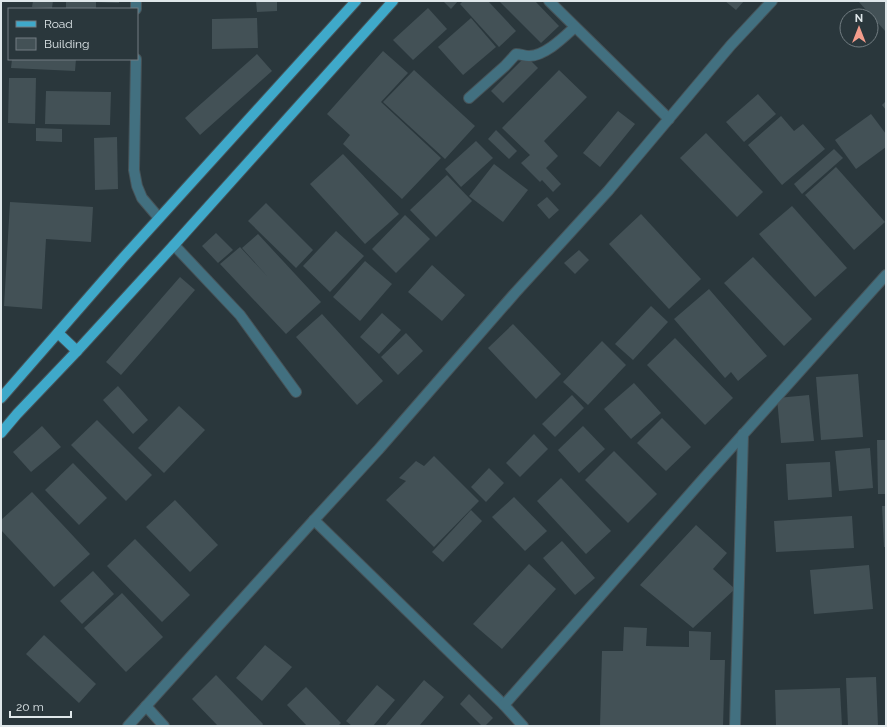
<svg xmlns="http://www.w3.org/2000/svg" width="887" height="727" font-family="Raleway,sans-serif">
<style>
.building{fill:#435156}
.lines{fill:none;stroke-linecap:round;stroke-linejoin:round}
.minor-casing{stroke:#475358;stroke-width:12}
.major-casing{stroke:#475358;stroke-width:12}
.minor{stroke:#427080;stroke-width:10}
.major{stroke:#3fa9ca;stroke-width:10}
</style>
<rect width="100%" height="100%" fill="#2a373c"/>
<g class="building">
<polygon points="33,1 53,1 52,8 32,7"/>
<polygon points="66,1 119,1 119,3 96,2 96,9 66,8"/>
<polygon points="256,1 277,1 277,11 257,12"/>
<polygon points="443,1 458,1 451,9"/>
<polygon points="463,1 488,1 516,31 499,47 460,4"/>
<polygon points="499,1 535,1 559,26 541,43"/>
<polygon points="725,1 744,1 736,10"/>
<polygon points="858,1 886,1 886,32"/>
<polygon points="428,8 447,29 413,60 393,40"/>
<polygon points="257,18 258,48 212,49 212,19"/>
<polygon points="471,18 496,47 463,75 438,47"/>
<polygon points="383,51 408,73 381,102 441,158 402,199 343,144 350,135 327,114"/>
<polygon points="257,54 272,71 200,135 185,118"/>
<polygon points="526,56 538,68 503,103 491,91"/>
<polygon points="12,59 76,59 75,71 11,68"/>
<polygon points="414,70 475,126 445,159 383,102"/>
<polygon points="559,70 587,97 544,141 558,156 546,168 561,184 553,192 542,180 540,182 521,163 530,155 502,128"/>
<polygon points="9,78 36,78 35,124 8,123"/>
<polygon points="46,91 111,92 110,125 45,124"/>
<polygon points="758,94 776,114 744,142 726,122"/>
<polygon points="886,101 886,110 882,105"/>
<polygon points="618,111 635,124 600,167 583,153"/>
<polygon points="871,114 886,134 886,147 856,169 835,140"/>
<polygon points="781,116 794,131 803,124 825,149 782,185 748,145"/>
<polygon points="36,128 62,129 62,142 36,141"/>
<polygon points="496,130 517,151 509,159 488,139"/>
<polygon points="706,133 763,192 737,217 680,158"/>
<polygon points="117,137 118,189 95,190 94,138"/>
<polygon points="476,141 493,158 461,187 445,169"/>
<polygon points="834,149 843,158 802,194 794,184"/>
<polygon points="343,154 399,214 365,244 310,184"/>
<polygon points="494,164 528,190 503,222 469,196"/>
<polygon points="836,167 885,222 854,250 805,195"/>
<polygon points="447,175 472,201 436,237 410,210"/>
<polygon points="547,197 559,210 549,219 537,205"/>
<polygon points="10,202 93,207 91,242 46,239 42,309 4,306"/>
<polygon points="266,203 313,250 296,268 248,221"/>
<polygon points="792,206 847,268 815,297 759,234"/>
<polygon points="641,214 701,279 669,309 609,244"/>
<polygon points="405,215 430,239 396,273 372,249"/>
<polygon points="336,231 364,256 330,292 303,266"/>
<polygon points="216,233 233,250 218,263 202,246"/>
<polygon points="258,234 321,302 286,334 220,264 240,247 268,277 242,248"/>
<polygon points="579,250 589,260 575,274 564,263"/>
<polygon points="753,257 812,319 784,346 724,283"/>
<polygon points="365,261 392,284 360,321 333,297"/>
<polygon points="432,265 465,295 442,321 408,292"/>
<polygon points="180,277 195,290 121,375 106,362"/>
<polygon points="709,289 767,356 738,381 731,372 725,378 674,319"/>
<polygon points="651,306 668,322 633,360 615,344"/>
<polygon points="382,313 401,330 379,354 360,337"/>
<polygon points="322,314 383,381 357,405 296,337"/>
<polygon points="513,324 561,374 536,399 488,348"/>
<polygon points="406,333 423,351 398,375 381,357"/>
<polygon points="675,338 733,398 705,425 647,365"/>
<polygon points="602,341 626,365 588,405 563,382"/>
<polygon points="858,374 863,437 821,440 816,377"/>
<polygon points="634,383 661,413 631,439 604,409"/>
<polygon points="118,386 148,420 133,434 103,400"/>
<polygon points="572,395 584,408 555,437 542,424"/>
<polygon points="809,395 814,441 781,443 777,398"/>
<polygon points="179,406 205,430 164,473 138,448"/>
<polygon points="662,418 691,447 666,471 637,443"/>
<polygon points="97,420 152,475 126,501 71,445"/>
<polygon points="42,426 61,447 31,472 13,452"/>
<polygon points="583,426 605,449 579,473 558,450"/>
<polygon points="534,434 548,449 520,477 506,463"/>
<polygon points="877,440 886,440 886,494 878,494"/>
<polygon points="870,448 873,488 839,491 835,451"/>
<polygon points="614,451 657,494 628,523 585,480"/>
<polygon points="434,456 479,501 434,547 386,500 406,481 399,478 416,461 424,466"/>
<polygon points="830,462 832,497 788,500 786,464"/>
<polygon points="73,463 107,498 79,525 45,490"/>
<polygon points="489,468 504,483 486,502 471,487"/>
<polygon points="561,478 611,531 586,554 537,501"/>
<polygon points="32,492 90,554 54,587 1,530 1,520"/>
<polygon points="514,497 547,531 525,551 492,517"/>
<polygon points="175,500 218,545 190,572 146,527"/>
<polygon points="882,506 886,506 886,547 884,547"/>
<polygon points="471,510 482,521 443,562 432,552"/>
<polygon points="852,516 854,548 776,552 774,521"/>
<polygon points="696,525 727,553 713,569 735,589 693,628 640,585"/>
<polygon points="135,539 190,595 162,622 107,566"/>
<polygon points="562,541 595,578 575,595 543,558"/>
<polygon points="529,564 556,589 502,649 473,624"/>
<polygon points="869,565 873,609 814,614 810,570"/>
<polygon points="93,571 114,594 82,624 60,601"/>
<polygon points="122,593 163,637 126,672 84,628"/>
<polygon points="624,627 647,628 646,646 689,647 689,631 711,632 710,660 725,660 723,726 600,726 602,651 623,651"/>
<polygon points="44,635 96,684 79,703 26,654"/>
<polygon points="265,645 292,667 262,701 236,678"/>
<polygon points="216,675 263,724 262,726 218,726 192,699"/>
<polygon points="876,677 878,726 848,726 846,678"/>
<polygon points="424,680 444,697 419,726 385,726"/>
<polygon points="377,685 395,700 373,726 352,726 346,721"/>
<polygon points="306,687 341,723 338,726 307,726 287,705"/>
<polygon points="840,688 842,726 776,726 775,690"/>
<polygon points="469,694 493,718 485,726 482,726 460,704"/>
</g>
<g class="lines">
<g class="minor-casing">
<g id="minor">
<polyline points="549,1 669,119"/>
<polyline points="136,9 136,1"/>
<polyline points="136,59 134,170 137,186 142,198 159,218"/>
<path d="M469,98L505,66L516,54C520,54 525,56 529,56C545,56 564,37 575,27"/>
<polyline points="174,245 240,315 296,392"/>
<polyline points="314,520 504,705 523,726"/>
<polyline points="504,705 704,478 886,275"/>
<polyline points="146,706 164,726"/>
<polyline points="128,726 314,520 379,449 515,293 608,191 731,45 772,1"/>
<polyline points="735,726 743,434"/>
</g>
</g>
<g class="major-casing">
<g id="major">
<polyline points="58,333 77,351"/>
<polyline points="1,398 123,258 356,1"/>
<polyline points="1,433 17,414 77,351 174,245 393,1"/>
</g>
</g>
<use href="#minor" class="minor"/>
<use href="#major" class="major"/>
</g>
<rect width="887" height="727" fill="none" stroke="#dfe7ea" stroke-width="4"/>
<rect x="8" y="8" width="130" height="52" fill="#2a373c" stroke="#727d82"/>
<rect x="16" y="21" width="20" height="6" fill="#3fa9ca" stroke="#727d82"/>
<text x="44" y="28" font-size="12" fill="#dfe7ea">Road</text>
<rect x="16" y="38" width="20" height="12" fill="#435156" stroke="#727d82"/>
<text x="44" y="48" font-size="12" fill="#dfe7ea">Building</text>
<g transform="translate(859 28)"><circle r="19" fill="#2a373c" stroke="#727d82"/>
<path d="M0-3L7 15L0 10L-7 15Z" fill="#f49d8c"/>
<text y="-6" font-size="11" font-weight="bold" text-anchor="middle" fill="#dfe7ea">N</text>
</g>
<path d="M10 711v6h61v-6" fill="none" stroke="#dfe7ea" stroke-width="2"/>
<text x="16" y="711" font-size="12" fill="#dfe7ea" stroke="#2a373c" stroke-width="3" paint-order="stroke">20 m</text>
</svg>
